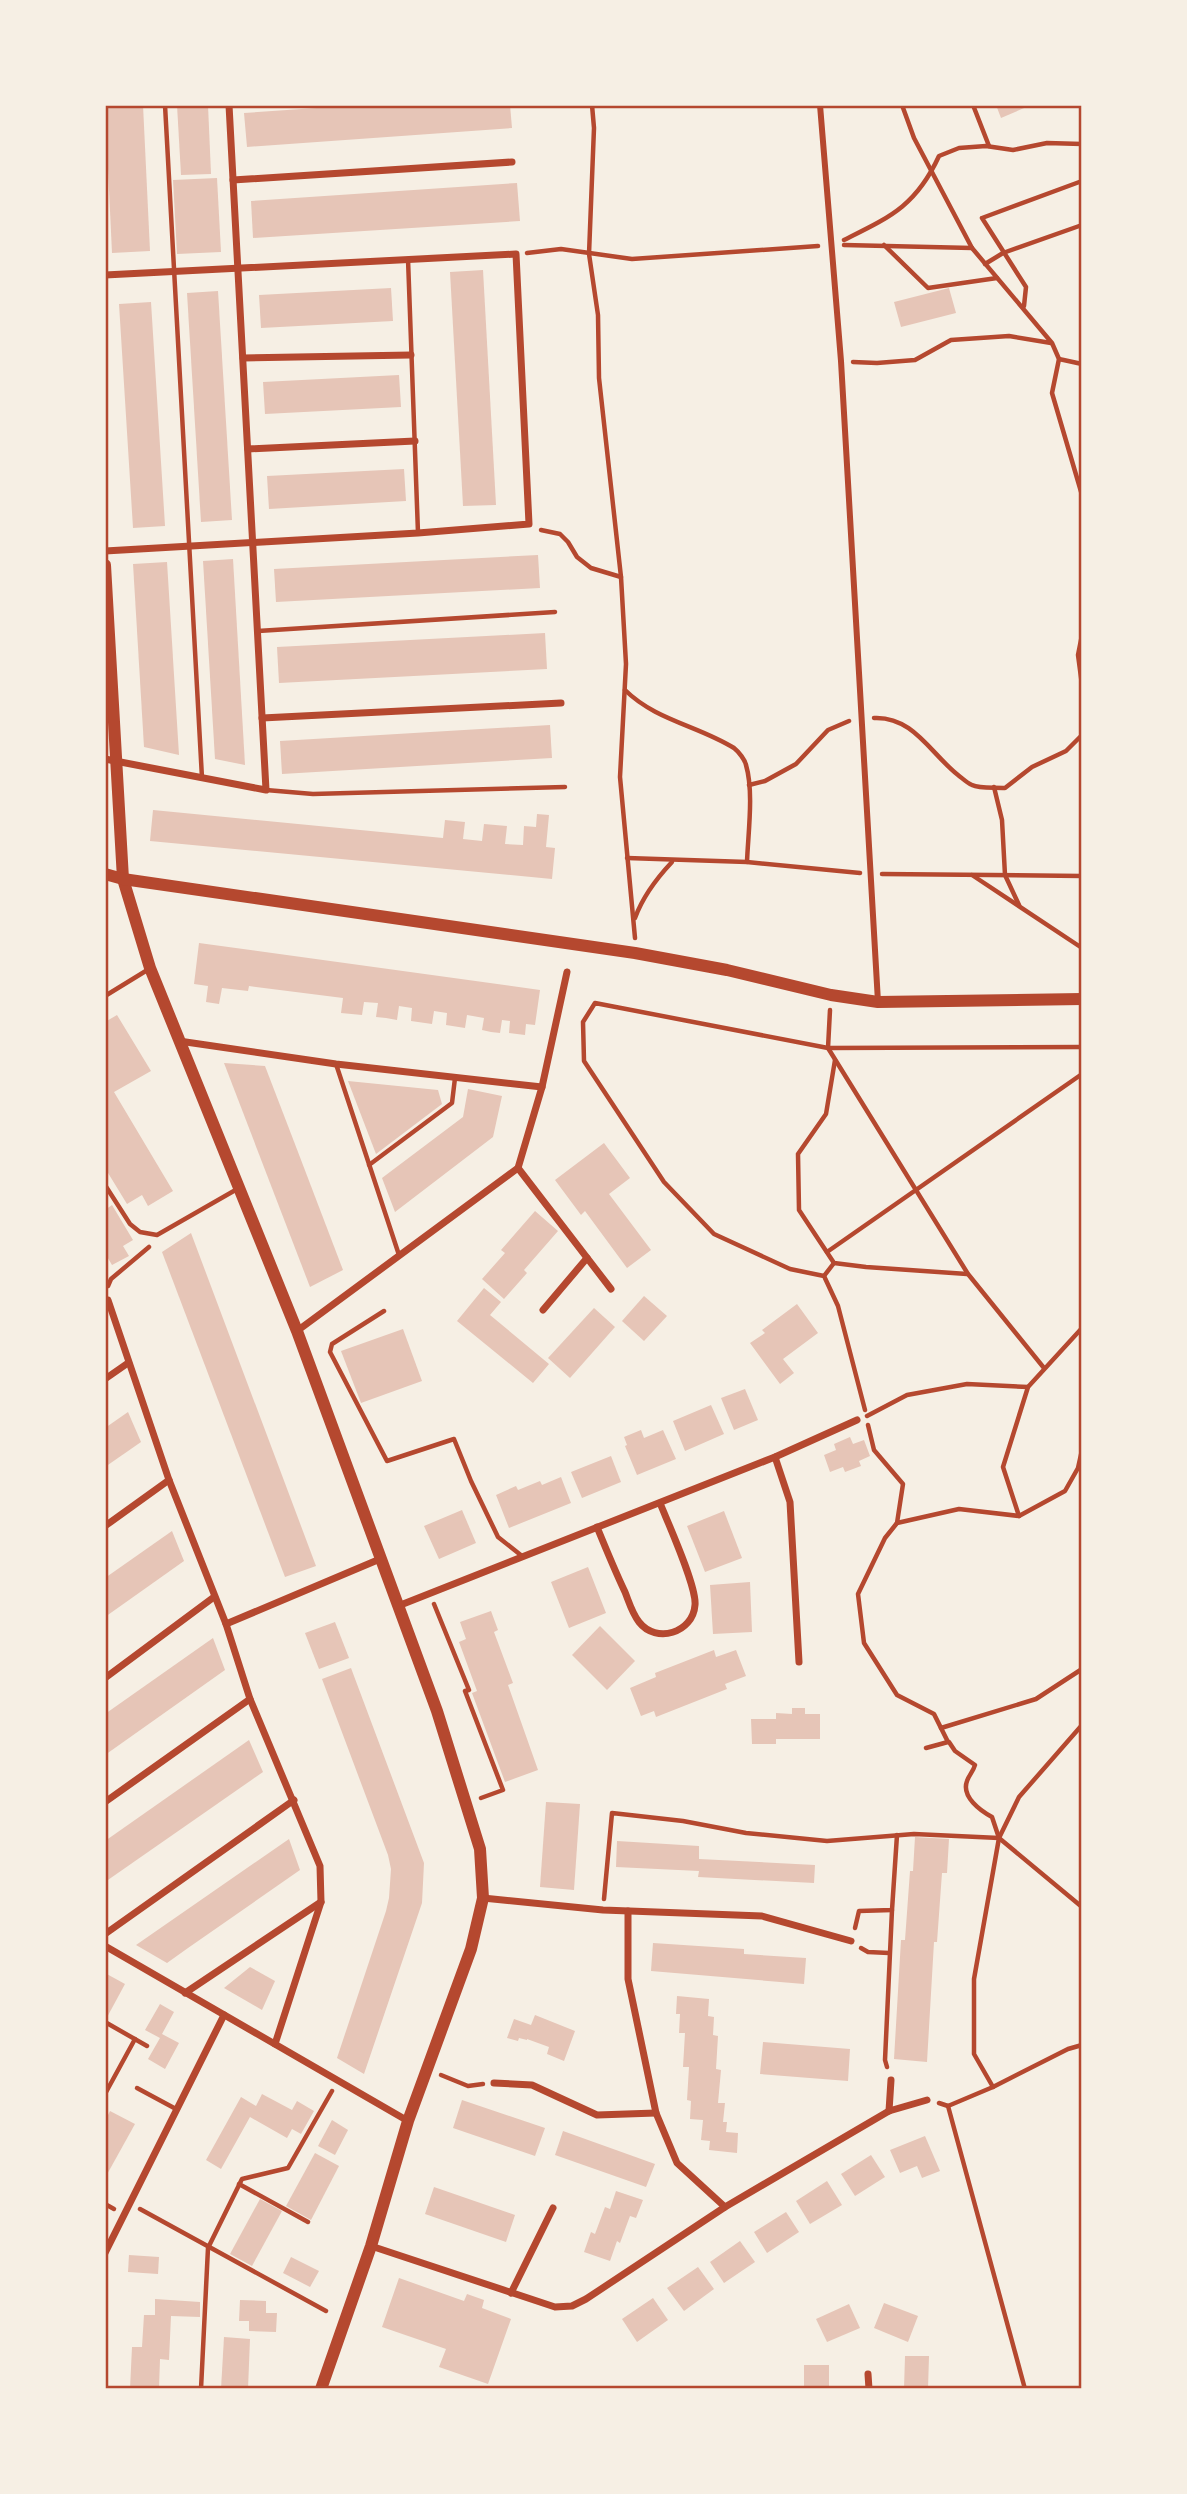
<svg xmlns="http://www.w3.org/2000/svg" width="1187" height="2494" font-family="'Asap Condensed',sans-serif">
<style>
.building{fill:#e6c5b7}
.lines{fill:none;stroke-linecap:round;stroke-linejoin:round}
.path{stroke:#b5482f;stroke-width:4.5}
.service{stroke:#b5482f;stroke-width:4.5}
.pedestrian{stroke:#b5482f;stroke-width:6}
.minor{stroke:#b5482f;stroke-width:7}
.tertiary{stroke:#b5482f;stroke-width:12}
.neatline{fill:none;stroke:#b5482f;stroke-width:2.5}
</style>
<rect width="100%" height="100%" fill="#f6efe4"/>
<g class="building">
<polygon points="105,105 143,105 150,251 112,253"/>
<polygon points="177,105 208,105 211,174 181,175"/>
<polygon points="360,105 510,105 512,128 247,147 244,113"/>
<polygon points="996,105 1031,105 1001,118"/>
<polygon points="217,178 221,252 177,254 173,180"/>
<polygon points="517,183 520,221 253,238 251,201"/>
<polygon points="483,270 496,505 463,506 450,272"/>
<polygon points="391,288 393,321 261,328 259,295"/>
<polygon points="949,288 956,313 901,327 894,302"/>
<polygon points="218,291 232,520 201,522 187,293"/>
<polygon points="151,302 165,526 133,528 119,304"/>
<polygon points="399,375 401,407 265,414 263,382"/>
<polygon points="404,469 406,501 269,509 267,476"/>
<polygon points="538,555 540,588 276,602 274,569"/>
<polygon points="233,559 245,765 215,759 203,561"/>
<polygon points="167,562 179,755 144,747 133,564"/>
<polygon points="545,633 547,669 279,683 277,647"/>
<polygon points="550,725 552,758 282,774 280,741"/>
<polygon points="153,810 443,838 445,820 465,822 463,839 482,841 484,824 507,826 505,844 523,845 524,826 536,827 537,814 549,815 546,847 555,848 552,879 150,841"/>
<polygon points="199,943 540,990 535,1025 526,1024 525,1035 509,1033 510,1021 502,1020 500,1033 491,1032 482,1030 484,1018 467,1015 465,1028 446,1025 447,1013 434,1011 432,1024 411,1021 412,1008 399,1006 397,1020 386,1018 376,1017 378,1003 364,1002 362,1015 341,1013 343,998 249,986 248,991 222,988 219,1004 206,1002 208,986 194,984"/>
<polygon points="117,1015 151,1071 114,1092 173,1191 148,1206 142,1195 127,1204 105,1168 105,1022"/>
<polygon points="224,1063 265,1066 298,1152 343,1270 310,1287"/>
<polygon points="348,1081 438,1090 442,1104 376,1154"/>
<polygon points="468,1089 502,1096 493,1137 395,1212 382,1178 463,1117"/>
<polygon points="604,1143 630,1178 609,1194 651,1250 627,1268 585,1211 581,1215 555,1180"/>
<polygon points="112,1205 133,1240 123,1246 129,1256 112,1265 105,1253 105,1210"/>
<polygon points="535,1211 558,1231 524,1270 527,1273 504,1299 482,1279 505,1253 501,1250"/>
<polygon points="191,1233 316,1566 285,1577 162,1252"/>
<polygon points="484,1288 501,1302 490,1315 549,1364 533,1383 457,1321"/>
<polygon points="644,1296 667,1316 644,1341 622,1321"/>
<polygon points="797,1304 818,1333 783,1359 794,1373 780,1384 750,1343 765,1333 762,1330"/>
<polygon points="594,1308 615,1327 570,1378 548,1358"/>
<polygon points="403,1329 422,1381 361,1403 341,1351"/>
<polygon points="745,1389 758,1420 734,1430 721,1398"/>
<polygon points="711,1405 724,1434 685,1451 673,1421"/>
<polygon points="128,1412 141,1442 105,1467 105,1428"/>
<polygon points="641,1430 644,1438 663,1430 676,1459 637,1475 625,1446 627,1445 624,1437"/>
<polygon points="850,1437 853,1444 864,1440 870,1456 859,1461 861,1466 845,1472 843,1467 830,1472 824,1455 836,1450 834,1444"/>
<polygon points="611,1456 621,1482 582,1498 571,1472"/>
<polygon points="561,1477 571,1503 509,1528 496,1495 516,1486 518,1490 540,1481 542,1485"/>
<polygon points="462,1510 476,1543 439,1559 424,1526"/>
<polygon points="724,1511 742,1558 705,1572 687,1526"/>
<polygon points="172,1531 184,1561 105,1617 105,1578"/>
<polygon points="588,1567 606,1613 569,1628 551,1582"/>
<polygon points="750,1582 752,1632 713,1634 710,1585"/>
<polygon points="491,1611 498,1630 494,1632 513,1683 508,1685 538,1770 505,1782 472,1693 477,1691 459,1642 466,1639 460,1622"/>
<polygon points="335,1622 349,1658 319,1669 305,1633"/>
<polygon points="600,1626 635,1661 607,1690 572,1655"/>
<polygon points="213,1638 225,1670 105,1755 105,1714"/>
<polygon points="714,1650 716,1657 736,1650 746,1676 725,1684 727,1689 656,1717 654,1711 641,1716 630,1688 656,1677 655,1673"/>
<polygon points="351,1668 424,1863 422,1903 364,2074 337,2058 386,1911 389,1898 391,1869 388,1855 322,1679"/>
<polygon points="792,1708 805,1708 805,1714 820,1714 820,1739 776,1739 776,1744 752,1744 751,1719 776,1719 776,1713 792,1714"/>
<polygon points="249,1740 263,1772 105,1882 105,1841"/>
<polygon points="546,1802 580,1804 574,1890 540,1887"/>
<polygon points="915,1837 949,1839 947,1873 942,1873 937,1942 934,1942 927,2062 894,2059 901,1940 905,1940 910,1871 913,1871"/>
<polygon points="289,1839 300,1870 188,1948 167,1963 136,1945"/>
<polygon points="617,1841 699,1846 699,1859 815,1865 814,1883 698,1877 699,1871 616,1867"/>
<polygon points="653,1943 744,1949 744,1954 806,1958 804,1984 651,1971"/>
<polygon points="250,1967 275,1981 262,2010 224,1988"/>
<polygon points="105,1973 125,1984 105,2021"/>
<polygon points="677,1996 709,1999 708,2016 714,2017 713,2035 718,2036 716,2069 721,2070 718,2103 725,2103 723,2122 727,2122 726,2132 738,2133 737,2153 709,2150 710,2141 701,2140 703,2120 690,2119 691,2101 687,2100 689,2067 683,2067 685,2033 679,2033 680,2014 676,2014"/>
<polygon points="160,2004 174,2012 162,2034 179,2043 165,2069 148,2059 160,2038 145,2030"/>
<polygon points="535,2015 575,2031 564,2061 547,2054 549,2047 527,2039 527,2040 519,2038 518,2041 507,2038 514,2019 531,2025"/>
<polygon points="763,2042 850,2049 848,2081 760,2074"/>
<polygon points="262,2094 292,2110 297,2101 314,2111 301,2134 292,2129 287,2138 250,2117 221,2169 206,2160 241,2097 256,2106"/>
<polygon points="462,2100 545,2128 535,2156 453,2128"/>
<polygon points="110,2111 135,2124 105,2178 105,2121"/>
<polygon points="332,2120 348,2130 335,2155 318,2146"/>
<polygon points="563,2131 655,2164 646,2187 555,2155"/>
<polygon points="925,2136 940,2171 922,2178 917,2166 900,2173 890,2150"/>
<polygon points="315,2153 339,2166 311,2220 286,2206"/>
<polygon points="871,2155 885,2177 855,2196 841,2174"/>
<polygon points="827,2181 842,2205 810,2224 796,2201"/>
<polygon points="434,2187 515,2215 506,2242 425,2214"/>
<polygon points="616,2191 643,2200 636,2218 630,2216 620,2243 617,2241 610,2261 584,2252 591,2232 595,2234 605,2207 610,2209"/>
<polygon points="260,2199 282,2211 252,2266 230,2254"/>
<polygon points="786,2212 799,2232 767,2253 754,2232"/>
<polygon points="740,2241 755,2262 724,2283 710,2262"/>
<polygon points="129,2255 159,2257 158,2274 128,2272"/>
<polygon points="291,2257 319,2271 310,2287 283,2273"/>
<polygon points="698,2267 714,2289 684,2311 667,2288"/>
<polygon points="399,2278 464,2301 467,2294 484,2300 482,2308 511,2319 488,2384 439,2367 446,2349 382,2327"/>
<polygon points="653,2298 668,2320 637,2342 622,2319"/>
<polygon points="155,2299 200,2302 200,2317 171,2316 169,2360 160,2359 159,2389 130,2389 132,2347 142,2347 144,2315 155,2315"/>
<polygon points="240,2300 266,2301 266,2313 277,2313 276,2332 249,2331 249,2321 239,2321"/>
<polygon points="884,2303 918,2316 908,2342 874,2328"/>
<polygon points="849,2304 860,2328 827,2342 816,2319"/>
<polygon points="224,2337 250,2339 248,2389 221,2389"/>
<polygon points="905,2356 929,2356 928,2389 904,2389"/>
<rect x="804" y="2365" width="25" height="24"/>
</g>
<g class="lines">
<g class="path">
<polyline points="592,105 594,128 589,254 598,315 599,378 621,577 626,664 620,777 635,938"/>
<polyline points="902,105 914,138 972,248 1052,343 1059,359 1052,393 1082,495"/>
<polyline points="973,105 989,146"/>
<path d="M844,240C890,217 916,206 939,156L959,148L986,146L1013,150L1047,143L1082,144"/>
<polyline points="844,245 972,248"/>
<polyline points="884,245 928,288 997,278"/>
<polyline points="527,253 561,249 632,259 818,246"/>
<polyline points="985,264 1003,253 1082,225"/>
<polyline points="1024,306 1026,287 982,218 1082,181"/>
<polyline points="1059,359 1082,364"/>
<polyline points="853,362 877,363 915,360 951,340 1009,336 1051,343"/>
<polyline points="541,530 560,534 568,542 577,557 591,568 621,577"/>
<polyline points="1082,635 1078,655 1082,685"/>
<path d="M625,690C655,720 699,726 734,748C739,752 745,760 746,765C754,792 748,834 747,862"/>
<path d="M874,718C913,716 931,754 958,775C962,778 967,783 972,785C980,789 995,787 1005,788L1032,767L1066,751L1082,735"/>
<polyline points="749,785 765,781 796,764 828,730 849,721"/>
<polyline points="994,787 1002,820 1005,875 1019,905"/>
<polyline points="627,858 747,862 860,873"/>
<polyline points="882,874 1082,876"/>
<polyline points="972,875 1082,948"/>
<path d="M635,918C643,896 656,879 672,862"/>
<polyline points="830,1010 828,1048 968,1274 1044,1368"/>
<polyline points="835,1060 826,1114 798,1154 799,1210 834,1263 866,1267 967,1274"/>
<polyline points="827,1252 1082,1074"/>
<polyline points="824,1276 834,1263"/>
<polyline points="108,1286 111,1279 149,1247"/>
<polyline points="865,1410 838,1306 824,1276 790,1269 714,1234 664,1182 584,1061 583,1022 595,1003 828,1048 1082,1047"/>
<polyline points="867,1416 907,1395 967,1384 1028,1387"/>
<polyline points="868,1425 874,1450 903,1484 897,1523 959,1509 1019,1516 1065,1491 1078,1468 1082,1450"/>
<polyline points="1019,1516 1003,1467 1028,1387 1082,1328"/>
<polyline points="897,1523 885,1538 858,1594 864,1643 897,1695 934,1714 948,1742 926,1748"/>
<polyline points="434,1604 469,1690 465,1691 503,1790 481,1798"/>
<polyline points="941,1728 1036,1699 1082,1669"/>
<path d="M949,1742L955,1751L975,1765C973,1772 969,1775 967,1781C961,1797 981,1811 992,1817L999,1838L1082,1907"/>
<polyline points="604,1899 612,1813 683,1821 746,1833 827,1841 914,1834 999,1838"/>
<polyline points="855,1928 859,1911 892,1910 897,1835"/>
<polyline points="861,1948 868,1952 889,1953"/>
<polyline points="105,2022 147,2046"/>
<polyline points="887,2067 885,2060 892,1910"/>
<polyline points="441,2075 468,2086 483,2084"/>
<polyline points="993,2087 974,2054 974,1979 999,1838 1019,1797 1082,1725"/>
<polyline points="105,2094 135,2039"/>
<polyline points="939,2103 948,2106 993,2087 1068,2049 1082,2045"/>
<polyline points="948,2106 1025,2389"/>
<polyline points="239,2184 308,2222"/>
<polyline points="105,2204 114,2209"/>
<polyline points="140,2209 326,2311"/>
<polyline points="201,2389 208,2248 242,2179 288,2168 332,2091"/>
</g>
<g class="service">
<polyline points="165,105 202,778"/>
<polyline points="408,259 418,533"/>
<polyline points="258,631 555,612"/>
<polyline points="266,790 313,794 565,787"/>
<polyline points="105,996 149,969"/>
<polyline points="336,1064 399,1255"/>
<polyline points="369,1165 452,1103 455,1078"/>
<polyline points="105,1185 130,1224 140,1232 157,1235 239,1188"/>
<polyline points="384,1311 332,1344 330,1352 387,1461 454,1439 471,1481 498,1537 522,1556"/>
<polyline points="137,2088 176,2109"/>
</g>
<polyline class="pedestrian" points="820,105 841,361 878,1002"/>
<g class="minor">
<polyline points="233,180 512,162"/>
<polyline points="105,275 516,254 529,524 418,533 105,551"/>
<polyline points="243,358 411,355"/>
<polyline points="248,449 415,441"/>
<polyline points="262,718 561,703"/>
<polyline points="105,759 266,790 229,105"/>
<polyline points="179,1041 336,1064 542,1087"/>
<polyline points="518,1168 611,1289"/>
<polyline points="108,1300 169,1480 226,1624 250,1699 320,1866 321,1902 275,2044"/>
<polyline points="543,1310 587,1258"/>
<polyline points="297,1331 518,1168 542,1087 567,972"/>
<polyline points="105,1379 128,1363"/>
<polyline points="775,1457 790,1502 799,1662"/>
<polyline points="105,1526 169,1480"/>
<path d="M597,1527C606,1549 615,1571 625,1592C629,1602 632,1613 639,1622C656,1644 693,1633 695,1605C697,1587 668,1523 660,1503"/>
<polyline points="398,1606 775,1457 857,1420"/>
<polyline points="226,1624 380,1559"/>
<polyline points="105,1678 214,1597"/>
<polyline points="105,1802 250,1699"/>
<polyline points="483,1898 603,1910 762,1916 851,1941"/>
<polyline points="628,1911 628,1979 656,2113 677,2163 725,2207"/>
<polyline points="105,1934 294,1800"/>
<polyline points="105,1946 408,2121"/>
<polyline points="185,1993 321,1902"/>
<polyline points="494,2083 532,2085 597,2115 656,2113"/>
<polyline points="889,2111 891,2080"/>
<polyline points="371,2246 555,2307 572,2306 586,2299 725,2207 889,2111 927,2100"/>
<polyline points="105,2253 224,2015"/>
<polyline points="511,2293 553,2208"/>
<polyline points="868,2374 869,2389"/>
</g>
<g class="tertiary">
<polyline points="105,565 123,879 150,968 297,1331 437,1711 480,1849 483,1898 471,1949 408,2121 371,2246 321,2389"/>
<polyline points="105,874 123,879 635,953 727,970 831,995 878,1002 1082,999"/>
</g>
</g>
<rect width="1187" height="2494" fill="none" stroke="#f6efe4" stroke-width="214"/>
<rect x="107" y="107" width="973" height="2280" class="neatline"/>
</svg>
